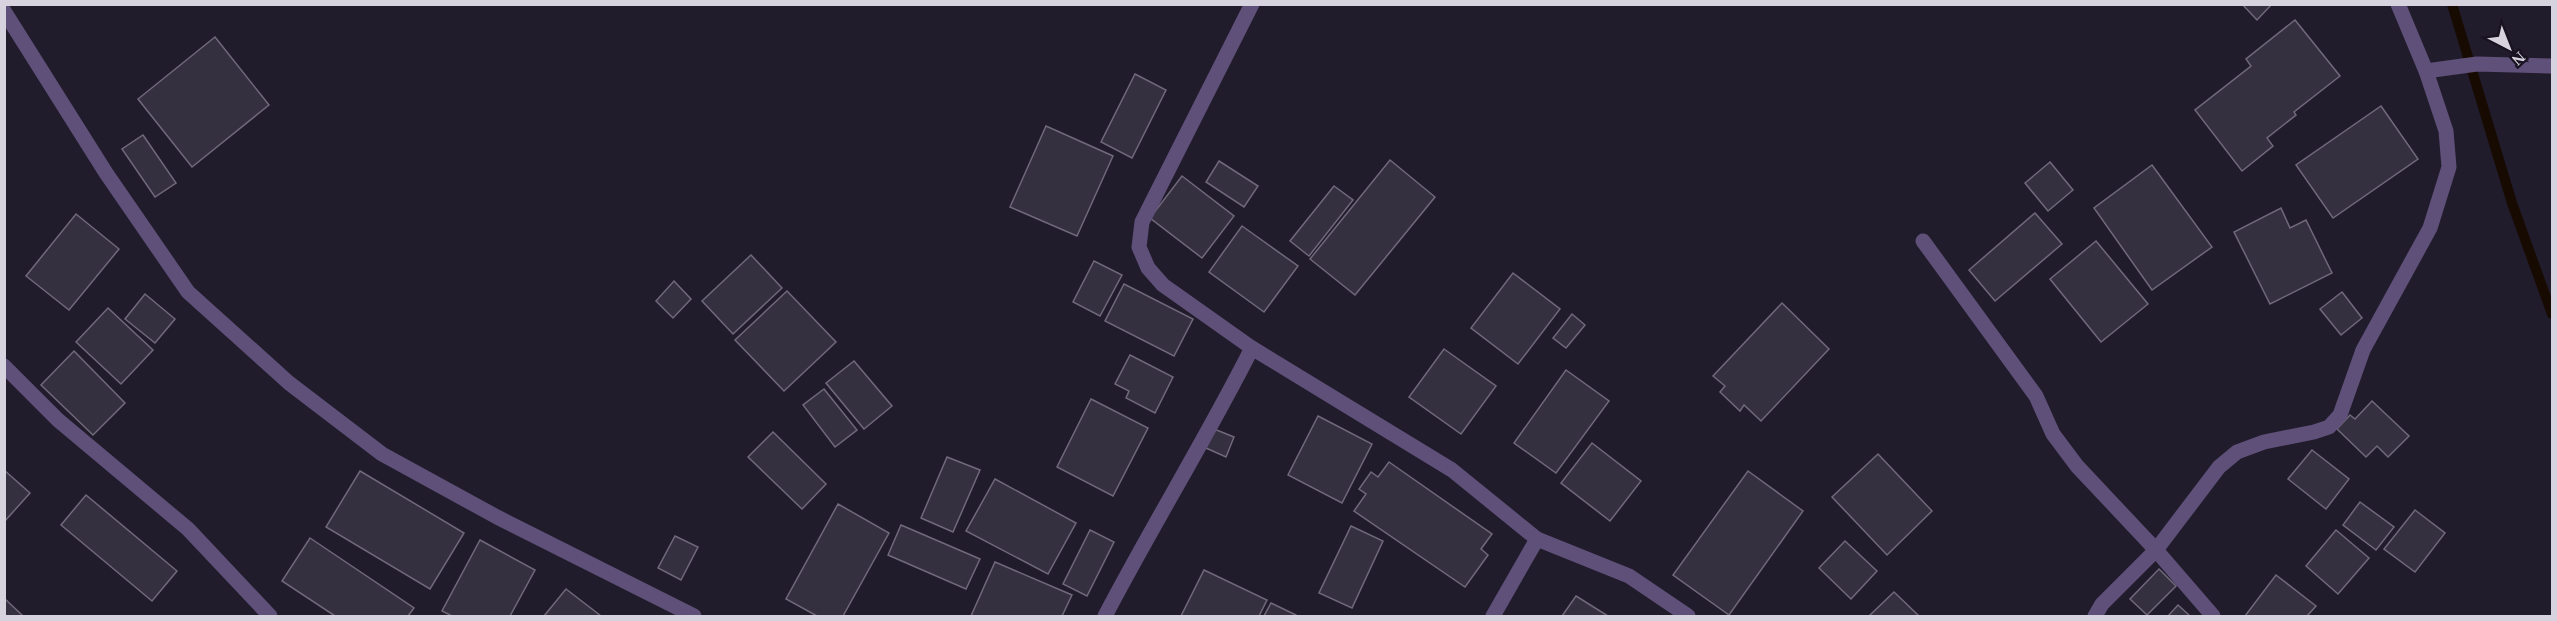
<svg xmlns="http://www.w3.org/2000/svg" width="2557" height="621" font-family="Georgia,serif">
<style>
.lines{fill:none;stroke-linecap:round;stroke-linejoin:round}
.stream{stroke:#170a00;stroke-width:10}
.building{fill:#353040;stroke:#6f697b;stroke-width:1.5}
.minor{stroke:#5f507a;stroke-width:15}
</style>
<rect width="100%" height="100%" fill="#211c2b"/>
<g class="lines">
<polyline class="stream" points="2452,4 2512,203 2552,314"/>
</g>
<g class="building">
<polygon points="2242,4 2272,4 2257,20"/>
<polygon points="2295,20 2340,76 2294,112 2296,115 2267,138 2273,146 2242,171 2195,110 2251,66 2246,59"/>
<polygon points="215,37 269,105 192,167 138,99"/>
<polygon points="1135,74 1166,90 1132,158 1101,142"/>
<polygon points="2381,106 2418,159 2333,218 2296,165"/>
<polygon points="1046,126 1113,156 1077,236 1010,207"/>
<polygon points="143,135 176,183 155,197 122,149"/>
<polygon points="1390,160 1435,197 1355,295 1310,259"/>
<polygon points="1219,161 1258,186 1244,207 1206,182"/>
<polygon points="2050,162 2073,190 2048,211 2025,183"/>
<polygon points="2152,165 2212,247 2152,290 2094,208"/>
<polygon points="1182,176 1234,216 1202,258 1150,218"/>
<polygon points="1334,186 1353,200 1309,256 1290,241"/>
<polygon points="2281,208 2290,228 2306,220 2332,273 2270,304 2234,232"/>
<polygon points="2035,213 2062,244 1995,301 1969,270"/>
<polygon points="76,214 119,249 69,310 26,276"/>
<polygon points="1242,226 1298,266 1264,312 1209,272"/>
<polygon points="2096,241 2148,304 2101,342 2050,279"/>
<polygon points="751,255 782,288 733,334 702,301"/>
<polygon points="1094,261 1122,275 1100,316 1073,302"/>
<polygon points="1513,273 1560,309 1518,364 1471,328"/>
<polygon points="674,281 691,299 673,318 656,301"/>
<polygon points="1124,284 1193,319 1174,356 1105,321"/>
<polygon points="787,291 836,342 784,391 735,340"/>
<polygon points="2342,292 2362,318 2341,335 2320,309"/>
<polygon points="145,294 175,319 155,343 125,319"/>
<polygon points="1782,303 1829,349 1761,421 1744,405 1740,411 1720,392 1725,386 1713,376"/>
<polygon points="108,308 153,350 121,384 76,342"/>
<polygon points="1572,314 1585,325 1566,348 1553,338"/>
<polygon points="1444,349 1496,386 1461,434 1409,397"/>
<polygon points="74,351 125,403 93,435 41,385"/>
<polygon points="1130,355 1173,377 1155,413 1126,398 1129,391 1115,384"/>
<polygon points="854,361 892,406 864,429 826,383"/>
<polygon points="1566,370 1609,401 1556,473 1514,443"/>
<polygon points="824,389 857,430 835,447 803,405"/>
<polygon points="1091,399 1148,428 1113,496 1057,467"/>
<polygon points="2372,401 2409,436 2388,457 2377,446 2366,457 2337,429 2350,415 2355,419"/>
<polygon points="1318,416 1372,444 1342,503 1288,475"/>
<polygon points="1214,429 1234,437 1226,457 1206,448"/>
<polygon points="773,432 826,484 802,509 748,457"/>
<polygon points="1592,443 1641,481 1610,521 1561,483"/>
<polygon points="2312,450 2349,479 2326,509 2288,479"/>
<polygon points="1878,454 1932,511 1887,555 1832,497"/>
<polygon points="947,457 980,470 953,532 921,518"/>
<polygon points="1389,462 1492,534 1481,549 1488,555 1465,587 1354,511 1366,494 1359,489 1371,472 1378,477"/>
<polygon points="4,470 30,493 4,522"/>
<polygon points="360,471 464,533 430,589 326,527"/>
<polygon points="1748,471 1803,511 1729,615 1673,575"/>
<polygon points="995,479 1076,523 1048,574 966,531"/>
<polygon points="86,495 177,571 152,601 61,525"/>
<polygon points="2360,502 2394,527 2376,550 2343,525"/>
<polygon points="838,504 889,533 843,616 817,616 786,599"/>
<polygon points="2415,510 2445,533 2415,572 2384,549"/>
<polygon points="901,525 980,559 966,589 888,555"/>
<polygon points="1351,526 1383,541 1352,608 1319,593"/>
<polygon points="1090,530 1114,542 1087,596 1063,584"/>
<polygon points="2336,530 2369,558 2338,594 2306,566"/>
<polygon points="675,536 698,547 681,580 658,568"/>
<polygon points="310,538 414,608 408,616 335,616 282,581"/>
<polygon points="480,540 535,570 510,616 452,616 442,611"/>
<polygon points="1845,541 1877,571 1851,599 1819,568"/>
<polygon points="995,562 1072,595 1062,616 971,616"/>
<polygon points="2159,569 2176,586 2147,615 2130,599"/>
<polygon points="1204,570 1267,600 1259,616 1181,616"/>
<polygon points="2276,575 2316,606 2307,616 2245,616"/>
<polygon points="566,589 601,616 544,616"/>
<polygon points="1894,592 1919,616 1869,616"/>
<polygon points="1576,596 1608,616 1562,616"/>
<polygon points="4,598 23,616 4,616"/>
<polygon points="1271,603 1296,615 1296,616 1264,616"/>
<polygon points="2178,605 2190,616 2168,616"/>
</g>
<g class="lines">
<g class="minor">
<polyline points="1252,4 1142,222 1139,247 1148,268 1163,285 1252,348 1452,470 1537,539 1629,576 1688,616"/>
<polyline points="4,11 106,173 188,292 289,383 382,454 497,517 694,616"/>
<polyline points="2426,71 2477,64 2552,66"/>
<polyline points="1923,241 2036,396 2053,434 2077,466 2156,550 2213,616"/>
<polyline points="4,366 58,420 188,529 270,616"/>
<path d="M1105,616C1152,526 1206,439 1252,348"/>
<polyline points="1493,616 1537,539"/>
<polyline points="2095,616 2102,604 2156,550 2219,467 2237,452 2264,442 2314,432 2329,427 2340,415 2363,350 2430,228 2449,167 2446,131 2426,71 2398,4"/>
</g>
</g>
<rect width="2557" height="621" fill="none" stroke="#d6d3de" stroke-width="12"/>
<g transform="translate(2509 48) rotate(138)" stroke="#181221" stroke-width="4.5" paint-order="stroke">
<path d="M0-4.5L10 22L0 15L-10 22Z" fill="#d6d3de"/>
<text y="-9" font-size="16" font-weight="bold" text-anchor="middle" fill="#d6d3de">N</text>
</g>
</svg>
